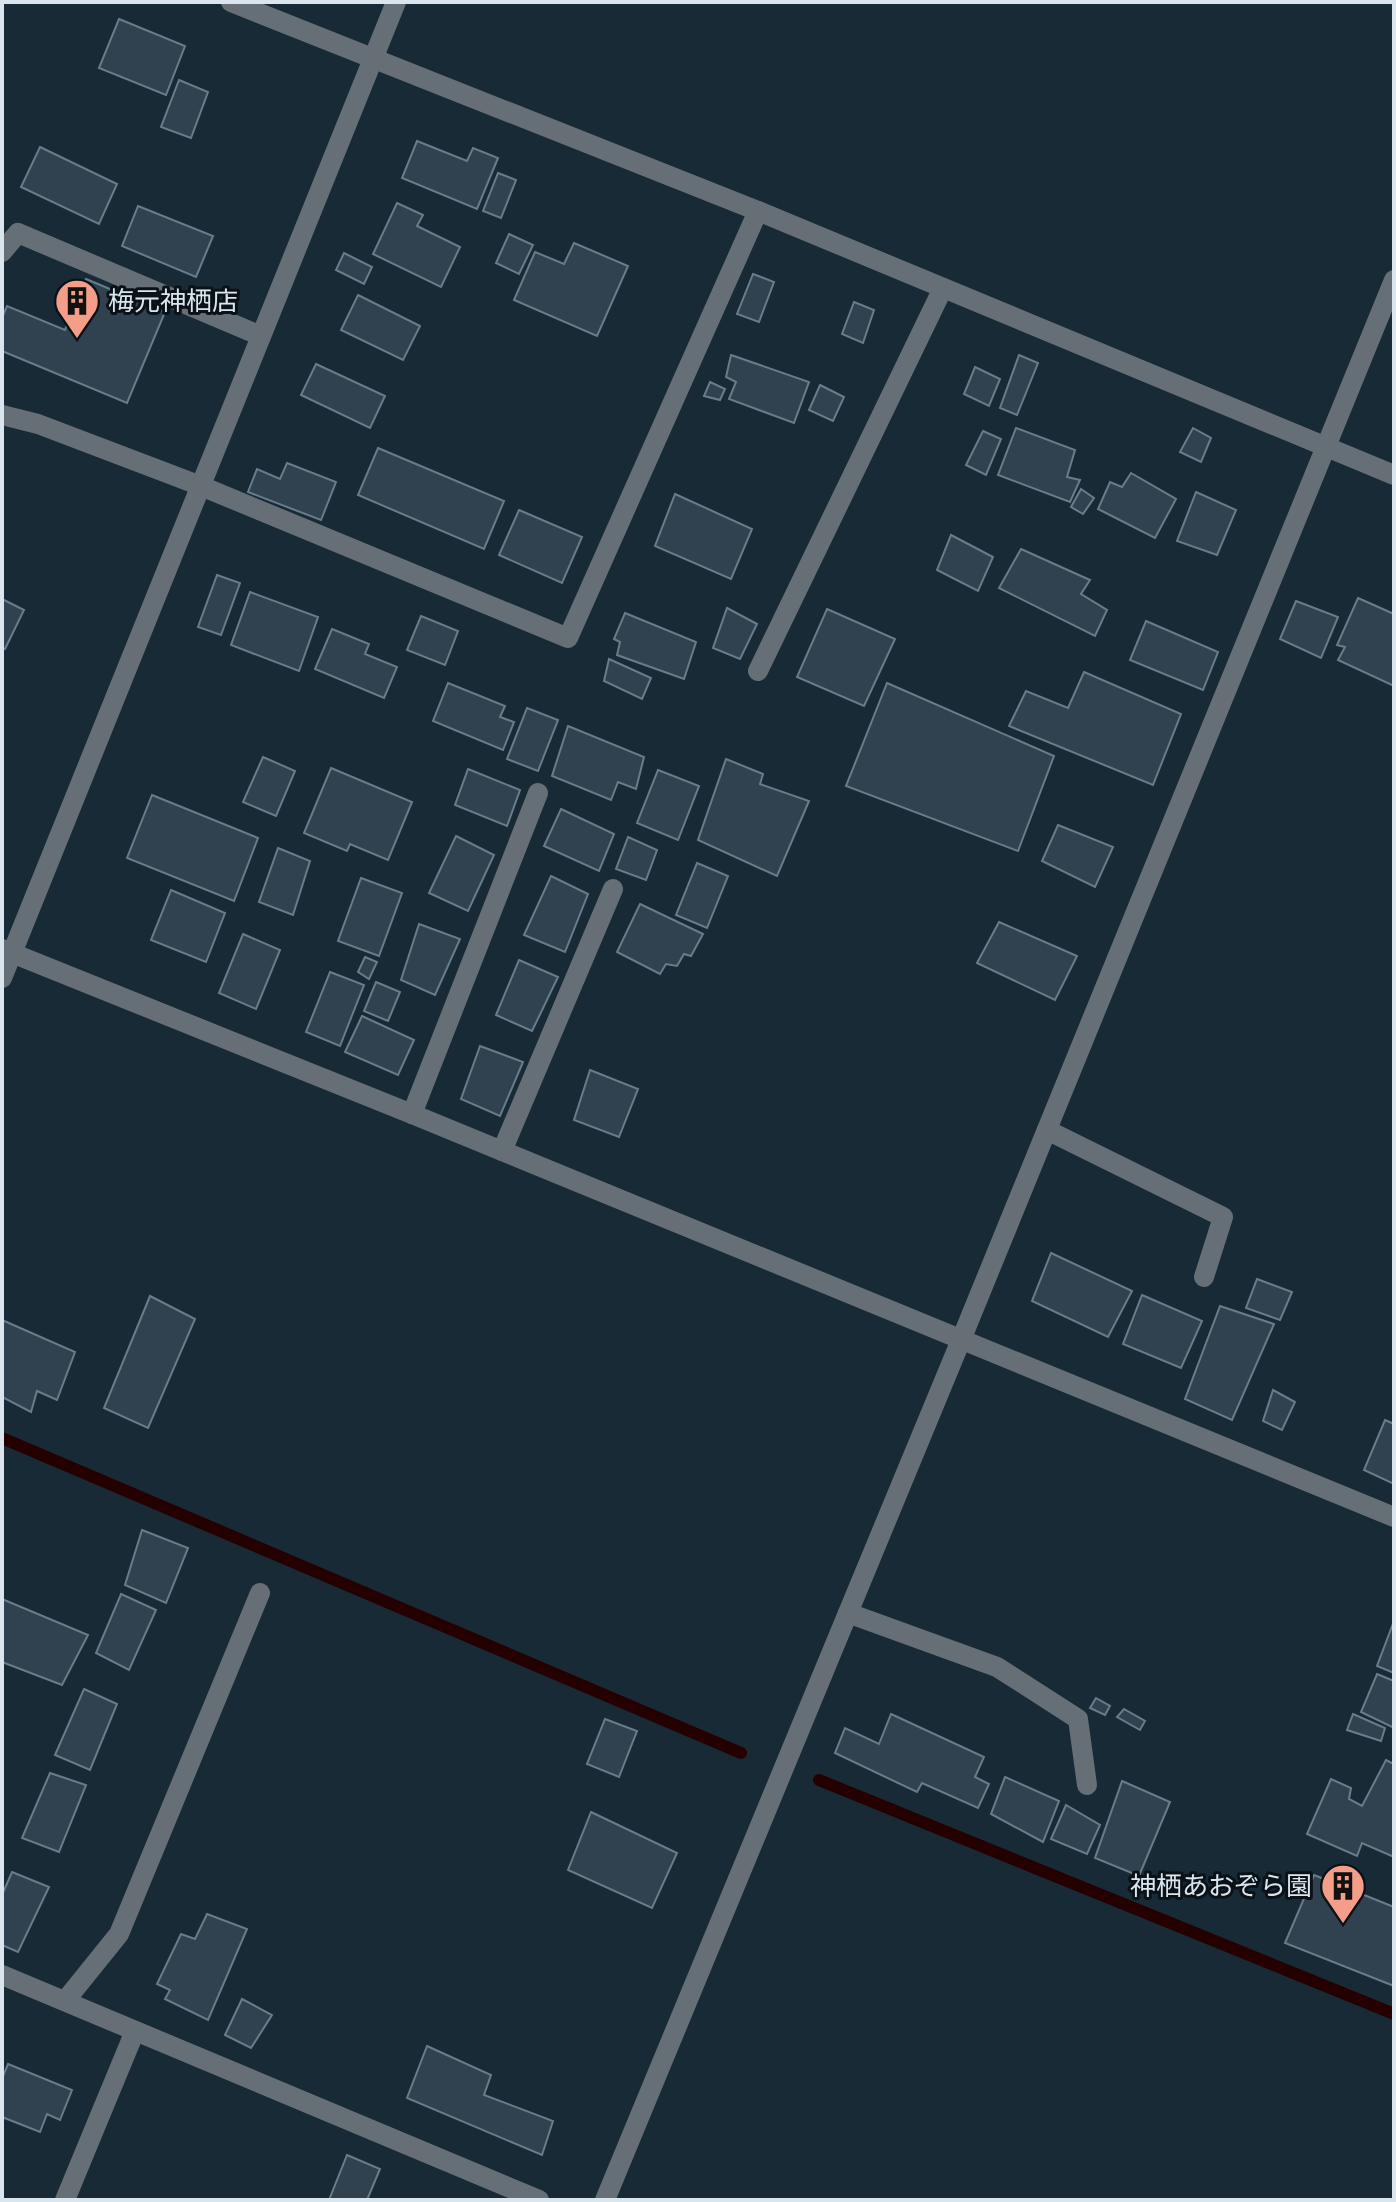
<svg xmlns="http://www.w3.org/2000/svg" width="1396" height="2202" font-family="'Zilla Slab','Noto Sans JP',serif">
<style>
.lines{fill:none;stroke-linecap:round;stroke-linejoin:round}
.stream{stroke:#240000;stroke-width:12}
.building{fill:#30424f;stroke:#687c8a;stroke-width:2}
.minor{stroke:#666f75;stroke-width:20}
.labels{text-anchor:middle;stroke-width:6;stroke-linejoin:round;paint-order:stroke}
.poi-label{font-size:26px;fill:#dae5ed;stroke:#0a1217;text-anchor:start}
</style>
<rect width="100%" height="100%" fill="#182a36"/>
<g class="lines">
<g class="stream">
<polyline points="2,1438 741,1753"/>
<polyline points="819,1780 1394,2014"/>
</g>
</g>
<g class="building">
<polygon points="119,19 185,46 166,95 99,68"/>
<polygon points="179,80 208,92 191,138 161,127"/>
<polygon points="417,141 467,161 473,148 498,158 477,209 402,178"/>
<polygon points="40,147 117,184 99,224 21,187"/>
<polygon points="498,173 516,180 501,218 483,211"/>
<polygon points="397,203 423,215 417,226 460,247 441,287 373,254"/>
<polygon points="138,206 213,236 196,277 122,246"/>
<polygon points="509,234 533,245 519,274 496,263"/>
<polygon points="574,243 628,266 597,336 514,300 535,252 564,264"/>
<polygon points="344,253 372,267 364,284 336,270"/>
<polygon points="753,274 774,282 759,322 737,314"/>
<polygon points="86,279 165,312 127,403 2,351 2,318 7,306 65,330"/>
<polygon points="358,295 420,326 403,360 341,330"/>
<polygon points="854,302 874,310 863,343 842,334"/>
<polygon points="731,355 809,382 794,423 729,399 736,382 726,377"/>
<polygon points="1019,355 1038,363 1017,415 1000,408"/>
<polygon points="316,364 385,396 370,428 301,395"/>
<polygon points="975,367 1000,379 989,406 964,394"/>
<polygon points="710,382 725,389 720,400 704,396"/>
<polygon points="820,385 844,397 833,421 809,410"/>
<polygon points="1016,428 1075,450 1067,477 1080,480 1070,502 998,475"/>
<polygon points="1193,428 1211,438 1201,462 1180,452"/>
<polygon points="983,431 1001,439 986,475 966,465"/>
<polygon points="378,448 504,501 484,549 358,495"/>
<polygon points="287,463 336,482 321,520 248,492 257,469 280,479"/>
<polygon points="1131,473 1176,499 1155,538 1098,509 1110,482 1122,487"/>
<polygon points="1081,489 1094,498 1083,514 1071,507"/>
<polygon points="1196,492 1236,510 1217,555 1177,541"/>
<polygon points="675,494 752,529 731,579 655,546"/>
<polygon points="519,510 582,537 562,583 499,555"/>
<polygon points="951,535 993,557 978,591 937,570"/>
<polygon points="1021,549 1090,580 1081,594 1107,610 1095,636 999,588"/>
<polygon points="217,575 240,583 221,635 198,627"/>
<polygon points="250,592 318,617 299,671 231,645"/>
<polygon points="1358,598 1394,614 1394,686 1338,660 1345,647 1337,645"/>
<polygon points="2,599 24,610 5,649 2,648"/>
<polygon points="1296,601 1338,617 1321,658 1280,639"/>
<polygon points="727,608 757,624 740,659 713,648"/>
<polygon points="827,609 895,639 864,706 797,677"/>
<polygon points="625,613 696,642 684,679 617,655 620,642 614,639"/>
<polygon points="421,616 458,631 445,665 407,650"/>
<polygon points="1146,621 1218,652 1203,690 1130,660"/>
<polygon points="332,629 369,644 365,654 397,667 384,698 315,669"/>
<polygon points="609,659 651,678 642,699 604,681"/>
<polygon points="1084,672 1181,714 1153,785 1009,726 1026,691 1068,708"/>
<polygon points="448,683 505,706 500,717 514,722 503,750 433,721"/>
<polygon points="887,683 1054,756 1018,851 846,786"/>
<polygon points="527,708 558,720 538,771 507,759"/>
<polygon points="568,726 644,757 636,789 618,782 611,800 552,776"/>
<polygon points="263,757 295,771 276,816 243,802"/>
<polygon points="726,759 763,774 760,784 809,801 777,876 698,840"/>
<polygon points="331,768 412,802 388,860 350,844 347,851 304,833"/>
<polygon points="468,769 520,790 507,826 455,805"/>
<polygon points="658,770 699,786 678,840 637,823"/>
<polygon points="152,795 258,838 234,901 127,858"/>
<polygon points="561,809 614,834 599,871 544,846"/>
<polygon points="1058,825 1113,847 1095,887 1042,861"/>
<polygon points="456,836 494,855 468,911 429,893"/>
<polygon points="628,837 657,850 646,880 616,869"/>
<polygon points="278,848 310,861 293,915 259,902"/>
<polygon points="697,863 728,876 707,928 676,915"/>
<polygon points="551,876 588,894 565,952 524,935"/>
<polygon points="361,878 402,893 379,956 338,941"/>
<polygon points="171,890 225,913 206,962 151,940"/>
<polygon points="640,904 703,934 691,956 684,954 677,966 666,964 660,974 617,952"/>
<polygon points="999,922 1077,956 1055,1000 977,963"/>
<polygon points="419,924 460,939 435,995 401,980"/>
<polygon points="243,934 280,950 256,1009 219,993"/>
<polygon points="365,957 377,962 369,979 358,972"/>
<polygon points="519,960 558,977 532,1031 496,1015"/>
<polygon points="330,972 364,985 340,1046 306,1032"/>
<polygon points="376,982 400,992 388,1021 364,1011"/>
<polygon points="362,1016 414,1040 398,1075 345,1052"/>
<polygon points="480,1046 523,1062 500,1116 461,1099"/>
<polygon points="590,1070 638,1089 619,1137 574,1120"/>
<polygon points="1051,1253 1132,1291 1108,1337 1032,1301"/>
<polygon points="1257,1279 1292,1292 1280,1320 1246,1308"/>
<polygon points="1142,1295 1202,1321 1181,1368 1123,1344"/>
<polygon points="150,1296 195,1319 148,1428 104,1408"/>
<polygon points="1220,1306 1274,1324 1232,1420 1185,1399"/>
<polygon points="2,1320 75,1352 57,1400 37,1391 31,1412 2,1397"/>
<polygon points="1273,1390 1295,1402 1282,1430 1263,1421"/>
<polygon points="1385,1420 1394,1424 1394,1484 1364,1470"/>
<polygon points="142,1530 188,1548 166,1603 125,1585"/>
<polygon points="121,1594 156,1610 129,1670 96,1653"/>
<polygon points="2,1599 88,1635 62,1685 2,1662"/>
<polygon points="1394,1621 1394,1673 1377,1666"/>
<polygon points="1377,1674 1394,1681 1394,1723 1392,1727 1361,1712"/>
<polygon points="84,1689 117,1704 90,1770 55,1755"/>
<polygon points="1096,1698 1110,1706 1105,1715 1090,1708"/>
<polygon points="1124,1709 1145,1721 1140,1730 1117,1717"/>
<polygon points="891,1714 984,1757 975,1777 989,1784 978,1808 922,1783 917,1792 835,1753 845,1728 879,1744"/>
<polygon points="1353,1714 1385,1728 1381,1741 1347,1730"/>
<polygon points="605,1719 637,1731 619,1777 587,1764"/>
<polygon points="1386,1760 1394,1764 1394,1857 1362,1843 1357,1856 1307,1834 1331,1779 1351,1788 1349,1799 1362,1806"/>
<polygon points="50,1773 86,1785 59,1852 22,1838"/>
<polygon points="1005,1777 1059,1801 1043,1842 991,1814"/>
<polygon points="1122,1781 1170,1802 1139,1876 1095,1858"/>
<polygon points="1066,1805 1100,1825 1087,1854 1051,1839"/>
<polygon points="591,1812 677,1853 652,1908 568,1870"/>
<polygon points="12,1872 49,1887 18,1952 2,1945 2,1895"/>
<polygon points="1314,1875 1394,1907 1394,1986 1285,1943"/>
<polygon points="207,1914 247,1929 208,2020 165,1999 170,1990 157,1984 181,1934 195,1939"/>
<polygon points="242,1999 272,2015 251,2048 225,2035"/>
<polygon points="427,2046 491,2075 484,2095 553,2121 542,2155 407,2098"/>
<polygon points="8,2064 72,2090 60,2120 47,2114 40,2132 2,2117 2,2079"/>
<polygon points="347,2155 380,2169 367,2200 329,2200"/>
</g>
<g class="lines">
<g class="minor">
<polyline points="231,2 758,211 1394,475"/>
<polyline points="2,252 18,233 261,336"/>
<polyline points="2,415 38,424 201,486 568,638 758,211"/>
<polyline points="758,671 943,288"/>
<polyline points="2,949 412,1114 1394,1517"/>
<polyline points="2,978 396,2"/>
<polyline points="412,1114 538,793"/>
<polyline points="1047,1130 1223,1217 1204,1277"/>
<polyline points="502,1151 613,889"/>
<polyline points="848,1613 997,1667 1078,1719 1087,1785"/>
<polyline points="2,1975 539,2200"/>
<polyline points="65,2001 119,1934 260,1593"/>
<polyline points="65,2200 135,2031"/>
<polyline points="605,2200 961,1340 1394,280"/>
</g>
</g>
<defs>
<g id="building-pin" transform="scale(2.3)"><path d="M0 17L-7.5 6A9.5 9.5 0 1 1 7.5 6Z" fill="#f49e89" stroke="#0a1217"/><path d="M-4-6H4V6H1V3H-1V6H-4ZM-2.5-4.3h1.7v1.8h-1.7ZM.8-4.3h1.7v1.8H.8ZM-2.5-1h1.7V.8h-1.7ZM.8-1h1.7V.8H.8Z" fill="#111"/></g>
</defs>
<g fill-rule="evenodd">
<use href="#building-pin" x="77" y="301"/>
<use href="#building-pin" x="1343" y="1886"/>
</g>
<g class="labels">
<g class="poi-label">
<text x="108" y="310">梅元神栖店</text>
<text x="1312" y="1895" text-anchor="end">神栖あおぞら園</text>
</g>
</g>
<rect width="1396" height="2202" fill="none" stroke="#dae5ed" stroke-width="8"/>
</svg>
